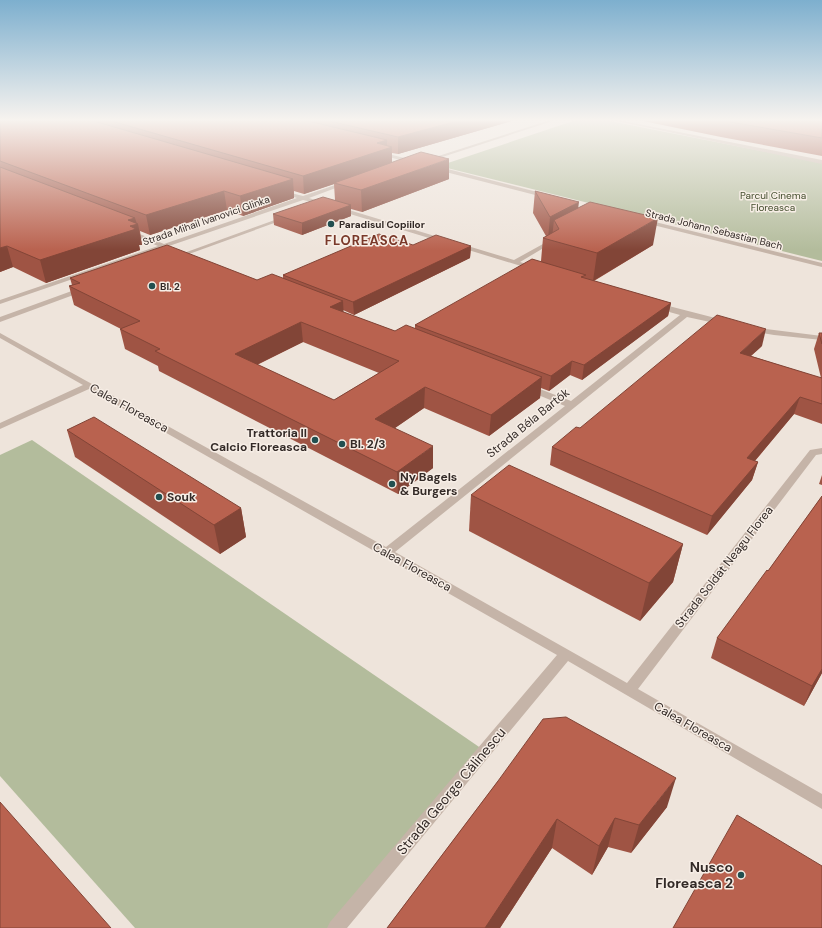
<svg xmlns="http://www.w3.org/2000/svg" width="822" height="928" font-family="'DM Sans',sans-serif">
<style>
.green{fill:#b3bc9c}
.lines{fill:none;stroke-linecap:round;stroke-linejoin:round}
.minor{fill:#c5b4a8;fill-rule:evenodd}
.wall{fill:#9f5444;fill-rule:evenodd}
.shaded-wall{fill:#824537}
.building{fill:#b9624f;stroke:#824537;fill-rule:evenodd}
.poi-dot{fill:#224f50;stroke:#f7eee6;stroke-width:1.5}
.labels{text-anchor:middle;stroke-width:3;stroke-linejoin:round;paint-order:stroke}
.far-park-label{font-size:10px;fill:#444e2e;stroke:#f7eee6}
.far-street-label{font-size:10px;fill:#332a27;stroke:#f7eee6}
.far-poi-label{font-size:10px;font-weight:bold;fill:#332a27;stroke:#f7eee6;text-anchor:start}
.street-label{font-size:12px;fill:#332a27;stroke:#f7eee6}
.poi-label{font-size:12px;font-weight:bold;fill:#332a27;stroke:#f7eee6;text-anchor:start}
.far-district-label{font-size:13px;font-weight:bold;letter-spacing:1px;fill:#793829;stroke:#f7eee6}
.near-street-label{font-size:14px;fill:#332a27;stroke:#f7eee6}
.near-poi-label{font-size:14px;font-weight:bold;fill:#332a27;stroke:#f7eee6;text-anchor:end}
</style>
<rect width="100%" height="100%" fill="#eee4db"/>
<g class="green">
<polygon points="576,120 605,120 822,163 822,261 439,166"/>
<polygon points="32,440 485,751 336,928 135,928 0,776 0,455"/>
</g>
<g class="lines">
<g class="minor">
<polygon points="550,120 556,120 430,161 426,160"/>
<polygon points="611,120 618,120 822,160 822,164"/>
<polygon points="380,152 417,161 418,162 415,164 378,154"/>
<polygon points="436,166 549,195 550,196 547,198 434,169 433,168"/>
<polygon points="344,182 349,183 309,198 325,203 325,205 303,200 169,246 178,250 178,252 174,252 163,248 0,304 0,300 158,246 126,232 126,230 130,230 164,244 297,198 279,192 279,190 303,196"/>
<polygon points="339,207 514,260 552,239 557,240 520,262 536,267 536,269 534,270 337,210 336,209"/>
<polygon points="283,217 288,218 178,258 173,257"/>
<polygon points="643,219 822,263 822,267 641,222 641,220"/>
<polygon points="80,288 86,288 87,290 0,322 0,317"/>
<polygon points="655,304 661,304 727,321 728,323 724,325 687,317 395,552 627,683 810,450 822,448 822,454 816,455 638,689 822,794 822,809 568,661 347,928 327,928 330,922 557,655 89,389 0,429 0,423 83,385 0,338 0,333 386,547 565,406 526,390 525,388 526,386 532,386 571,401 680,315 655,308"/>
<polygon points="750,327 822,336 822,340 774,335 750,331"/>
</g>
</g>
<g class="wall">
<polygon points="0,120 515,120 398,154 392,153 392,162 449,179 362,212 351,209 351,216 302,235 274,225 273,214 335,200 334,184 304,194 294,191 294,198 243,216 227,210 150,235 140,231 142,245 139,245 140,250 46,283 13,267 0,272"/>
<polygon points="638,120 822,120 822,156 721,137"/>
<path d="M535,191L578,208L653,245L594,281L671,303L668,316L582,380L570,375L549,391L541,388L540,398L489,436L424,408L395,428L433,468L398,494L159,371L158,366L125,349L120,329H121L74,305L69,286L72,285L70,278L257,280L283,278V275L413,245L471,246L470,258L354,315L343,310V312L395,331L415,328V325L541,261L543,238L546,236L533,213ZM303,342L379,373L334,400L257,365Z"/>
<polygon points="819,333 822,333 822,424 794,414 755,461 758,462 752,480 707,535 550,465 552,447 580,428 762,346 751,356 821,378 814,349"/>
<polygon points="67,430 241,508 246,537 220,554 75,457"/>
<polygon points="822,475 822,485 819,484"/>
<polygon points="471,495 683,544 673,582 640,621 469,531"/>
<polygon points="822,496 822,673 804,706 711,658 717,638 768,571"/>
<polygon points="498,781 667,807 631,853 608,847 592,875 552,848 500,928 387,928"/>
</g>
<g class="shaded-wall">
<polygon points="461,120 515,120 398,154 398,137"/>
<polygon points="387,140 387,148 392,147 392,164 334,183 334,184 304,194 303,176 377,143"/>
<polygon points="449,159 449,179 362,212 361,190"/>
<polygon points="293,179 294,198 243,216 240,196"/>
<polygon points="224,191 227,210 150,235 146,215"/>
<polygon points="579,202 576,224 559,229 554,220 552,238 548,239 550,217"/>
<polygon points="351,205 351,216 302,235 302,223"/>
<polygon points="135,218 137,224 138,224 142,245 139,245 140,250 46,283 40,260 128,220"/>
<polygon points="658,218 653,245 593,281 597,253"/>
<polygon points="7,246 13,267 0,272 0,248"/>
<polygon points="471,246 470,258 354,315 353,302"/>
<polygon points="343,301 344,320 330,307"/>
<polygon points="671,303 668,316 582,380 584,365"/>
<polygon points="301,322 303,342 238,374 235,354"/>
<polygon points="766,329 762,346 736,369 740,353"/>
<polygon points="572,361 570,375 549,391 551,376"/>
<polygon points="542,377 540,398 489,436 491,415"/>
<polygon points="425,387 424,408 376,441 375,419"/>
<polygon points="800,397 794,414 742,476 747,458"/>
<polygon points="433,446 433,468 398,494 397,472"/>
<polygon points="758,462 752,480 707,535 712,516"/>
<polygon points="241,508 246,537 220,554 214,525"/>
<polygon points="683,544 673,582 640,621 649,583"/>
<polygon points="822,669 822,673 804,706 812,686"/>
<polygon points="676,778 667,807 631,853 639,825"/>
<polygon points="615,818 608,847 592,875 599,846"/>
<polygon points="557,819 552,848 500,928 485,928"/>
</g>
<g class="building">
<polygon points="0,120 90,120 293,179 240,196 224,191 146,215 0,161"/>
<polygon points="108,120 304,120 387,140 377,143 392,147 303,176"/>
<polygon points="325,120 461,120 398,137"/>
<polygon points="719,120 822,120 822,138 725,121"/>
<polygon points="421,152 449,159 361,190 334,183"/>
<polygon points="0,167 135,218 128,220 138,224 130,226 136,229 40,260 7,246 0,248"/>
<polygon points="535,191 579,202 550,217"/>
<polygon points="323,197 351,205 302,223 273,214"/>
<polygon points="590,202 658,218 597,253 543,238 559,229 554,220"/>
<polygon points="379,234 413,245 436,235 471,246 353,302 283,275"/>
<path d="M167,245L257,280L272,274L343,301L330,307L395,331L406,325L542,377L491,415L425,387L375,419L433,446L397,472L155,351L160,349L120,329L140,321L69,286L80,283L70,278ZM301,322L399,361L334,400L235,354Z"/>
<polygon points="532,259 586,275 581,277 671,303 584,365 572,361 551,376 415,325"/>
<polygon points="717,315 766,329 740,353 822,378 822,404 800,397 747,458 758,462 712,516 552,447 576,427 580,428"/>
<polygon points="819,333 822,333 822,344"/>
<polygon points="94,417 241,508 214,525 67,430"/>
<polygon points="509,465 683,544 649,583 471,495"/>
<polygon points="822,496 822,669 812,686 717,638 767,570 768,571"/>
<polygon points="566,717 676,778 639,825 615,818 599,846 557,819 485,928 387,928 498,781 543,719"/>
<polygon points="0,802 111,928 0,928"/>
<polygon points="737,815 822,866 822,928 673,928"/>
</g>
<linearGradient id="sky" x2="0" y2="1"><stop stop-color="#7dafce"/><stop offset="0.48" stop-color="#f7f3ef"/><stop offset="1" stop-color="#f7f3ef" stop-opacity="0"/></linearGradient>
<rect width="822" height="250" fill="url(#sky)"/>
<g class="poi-dot">
<circle cx="331" cy="224" r="4"/>
<circle cx="152" cy="286" r="4"/>
<circle cx="315" cy="440" r="4"/>
<circle cx="342" cy="444" r="4"/>
<circle cx="392" cy="484" r="4"/>
<circle cx="159" cy="497" r="4"/>
<circle cx="741" cy="875" r="4"/>
</g>
<g class="labels">
<g class="far-park-label">
<text x="773" y="199">Parcul Cinema<tspan x="773" dy="12">Floreasca</tspan></text>
</g>
<g class="far-street-label">
<text transform="translate(206 220) rotate(-19)" y="4">Strada Mihail Ivanovici Glinka</text>
<text transform="translate(714 229) rotate(14)" y="4">Strada Johann Sebastian Bach</text>
</g>
<g class="far-poi-label">
<text x="339" y="228">Paradisul Copiilor</text>
<text x="160" y="290">Bl. 2</text>
</g>
<g class="street-label">
<text transform="translate(129 408) rotate(29)" y="4">Calea Floreasca</text>
<text transform="translate(528 423) rotate(-39)" y="4">Strada Béla Bartók</text>
<text transform="translate(412 567) rotate(29)" y="4">Calea Floreasca</text>
<text transform="translate(724 567) rotate(-52)" y="4">Strada Soldat Neagu Florea</text>
<text transform="translate(693 727) rotate(30)" y="4">Calea Floreasca</text>
</g>
<g class="poi-label">
<text x="307" y="437" text-anchor="end">Trattoria Il<tspan x="307" dy="14">Calcio Floreasca</tspan></text>
<text x="350" y="448">Bl. 2/3</text>
<text x="400" y="481">Ny Bagels<tspan x="400" dy="14">&amp; Burgers</tspan></text>
<text x="167" y="501">Souk</text>
</g>
<g class="far-district-label">
<text x="367" y="245">FLOREASCA</text>
</g>
<g class="near-street-label">
<text transform="translate(451 791) rotate(-50)" y="5">Strada George Călinescu</text>
</g>
<g class="near-poi-label">
<text x="733" y="872">Nusco<tspan x="733" dy="16">Floreasca 2</tspan></text>
</g>
</g>
</svg>
